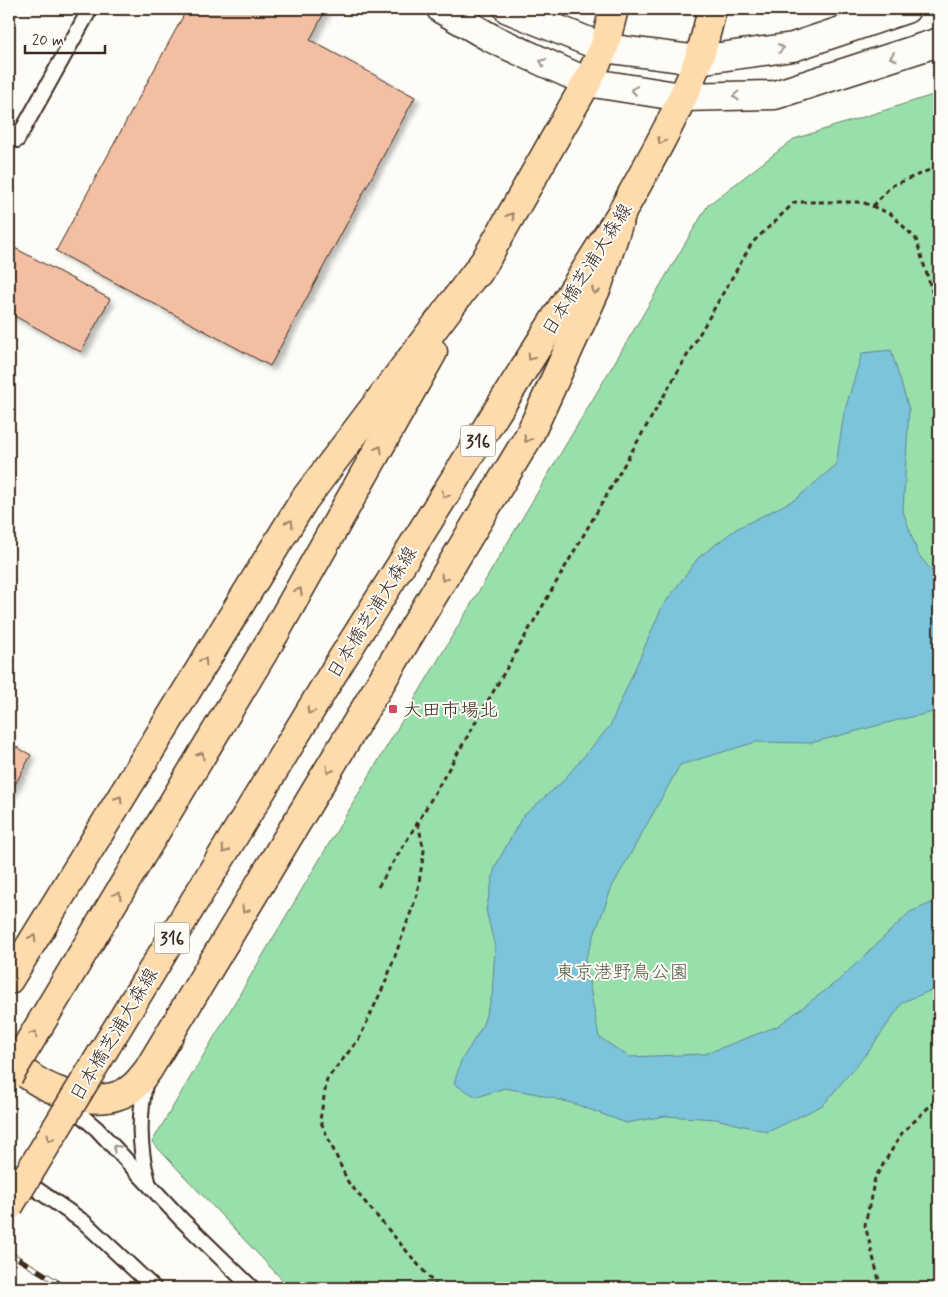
<svg xmlns="http://www.w3.org/2000/svg" width="948" height="1297" font-family="Mynerve,'Klee One',sans-serif">
<style>
.green{fill:#99dfac;stroke:#6a8465}
.water{fill:#7bc4db;stroke:#61868f}
.building{fill:#f2bfa3;stroke:#3b2a1e;filter:url(#shadow)}
.lines{fill:none;stroke-linecap:round;stroke-linejoin:round}
.service-casing{stroke:#3b2a1e;stroke-width:18}
.tertiary-casing{stroke:#3b2a1e;stroke-width:31}
.primary-casing{stroke:#3b2a1e;stroke-width:31}
.path{stroke:#3b2a1e;stroke-width:3;stroke-dasharray:5 4;stroke-linecap:butt}
.service{stroke:#fdfcf7;stroke-width:14}
.tertiary{stroke:#fdfcf7;stroke-width:28}
.primary{stroke:#fedbac;stroke-width:28}
.rail-casing{stroke:#3b2a1e;stroke-width:5.5}
.rail{stroke:#fdfcf7;stroke-width:4;stroke-dasharray:11;stroke-linecap:butt}
.primary-bridge-casing{stroke:#3b2a1e;stroke-width:31;stroke-linecap:butt}
.primary-bridge{stroke:#fedbac;stroke-width:28}
.oneway{stroke:#9c938a}
.oneway2{stroke:#9c8265}
.poi-dot{fill:#d1495b;stroke:#fdfcf7;stroke-width:2}
.labels{text-anchor:middle;stroke-width:4;stroke-linejoin:round;paint-order:stroke}
.shield{fill:#fdfcf7;stroke:#75695f;stroke-width:1}
.shield-label{font-size:18px;font-weight:bold;fill:#3b2a1e}
.street-label{font-size:19px;fill:#3b2a1e;stroke:#fdfcf7}
.poi-label{font-size:19px;fill:#3b2a1e;stroke:#fdfcf7;text-anchor:start}
.park-label{font-size:19px;fill:#525742;stroke:#fdfcf7}
</style>
<defs>
<filter id="shadow"><feDropShadow dx="4.5" dy="4.5" stdDeviation="2.5" flood-color="#0004"/></filter>
</defs>
<rect width="100%" height="100%" fill="#fdfcf7"/>
<filter id="ink" filterUnits="userSpaceOnUse"><feTurbulence type="fractalNoise" baseFrequency=".02" numOctaves="2"/><feDisplacementMap in="SourceGraphic" scale="10" xChannelSelector="R" yChannelSelector="G"/><feConvolveMatrix kernelMatrix="1 2 1 2 8 2 1 2 1" color-interpolation-filters="sRGB"/></filter>
<g filter="url(#ink)">
<polygon class="green" points="939,93 939,1288 290,1288 152,1142 708,205 794,139"/>
<polygon class="water" points="891,350 909,409 903,511 918,554 939,580 939,711 902,719 811,743 756,742 680,765 612,887 585,960 599,1037 629,1057 705,1054 778,1026 839,980 910,912 939,900 939,987 903,1002 871,1048 823,1105 768,1132 716,1119 665,1116 626,1123 575,1104 537,1094 505,1088 477,1097 454,1084 461,1061 482,1027 492,996 495,947 486,910 495,867 522,817 561,783 610,726 662,607 698,558 736,529 796,499 836,465 844,413 862,353"/>
<g class="building">
<polygon points="187,9 326,9 310,40 415,97 270,366 56,251"/>
<polygon points="9,245 110,299 81,352 9,313"/>
<polygon points="9,743 31,755 9,796"/>
</g>
<g class="lines">
<g class="service-casing">
<g id="service">
<polyline points="9,135 17,140 90,9"/>
<path d="M146,1079C139,1114 138,1146 148,1181"/>
<polyline points="67,1103 97,1129 181,1219 252,1288"/>
<polyline points="9,1170 85,1223 154,1288"/>
</g>
</g>
<g class="tertiary-casing">
<g id="tertiary">
<polyline points="441,9 491,38 587,82 682,97 775,95 939,42"/>
<polyline points="508,9 604,48 698,60 793,47 906,9"/>
</g>
</g>
<g class="primary-casing">
<g id="primary">
<polyline points="478,273 587,82 604,48 614,9"/>
<polyline points="275,633 433,352"/>
<path d="M335,670L622,212C649,163 678,113 698,61C704,44 708,26 712,9"/>
<polyline points="9,980 304,500 487,258"/>
<path d="M9,1054C25,1085 86,1108 119,1095C132,1091 140,1080 148,1070L529,436L598,285L622,212"/>
</g>
</g>
<g class="path">
<polyline points="873,206 891,186 939,166"/>
<polyline points="418,823 424,851 417,895 386,981 359,1039 327,1079 320,1120 348,1182 438,1288"/>
<polyline points="378,887 418,822 752,243 795,202 862,202 891,214 916,239 939,314"/>
<polyline points="933,1103 939,1104"/>
<polyline points="881,1288 865,1225 875,1178 902,1133 933,1103 939,1091"/>
<polyline points="932,1288 939,1285"/>
</g>
<use href="#service" class="service"/>
<use href="#tertiary" class="tertiary"/>
<use href="#primary" class="primary"/>
<g class="rail-casing">
<polyline id="rail" points="9,1253 67,1288"/>
</g>
<use href="#rail" class="rail"/>
<g class="primary-bridge-casing">
<g id="primary-bridge">
<polyline points="9,1076 275,633"/>
<polyline points="9,1206 335,670"/>
</g>
</g>
<use href="#primary-bridge" class="primary-bridge"/>
</g>
<defs><path id="oneway-chevron" d="M-2-3.5L2.5 0L-2 3.5" fill="none" stroke-width="1.6" stroke-linecap="round" stroke-linejoin="round" transform="scale(1.25)"/></defs>
<g class="oneway">
<use href="#oneway-chevron" transform="translate(781 48) rotate(-8)"/>
<use href="#oneway-chevron" transform="translate(893 57) rotate(162)"/>
<use href="#oneway-chevron" transform="translate(543 62) rotate(-155)"/>
<use href="#oneway-chevron" transform="translate(634 90) rotate(-171)"/>
<use href="#oneway-chevron" transform="translate(736 96) rotate(179)"/>
<use href="#oneway-chevron" transform="translate(116 1148) rotate(-133)"/>
</g>
<g class="oneway2">
<use href="#oneway-chevron" transform="translate(661 141) rotate(116)"/>
<use href="#oneway-chevron" transform="translate(511 216) rotate(-60)"/>
<use href="#oneway-chevron" transform="translate(595 291) rotate(114)"/>
<use href="#oneway-chevron" transform="translate(531 357) rotate(122)"/>
<use href="#oneway-chevron" transform="translate(527 439) rotate(119)"/>
<use href="#oneway-chevron" transform="translate(379 449) rotate(-61)"/>
<use href="#oneway-chevron" transform="translate(445 495) rotate(122)"/>
<use href="#oneway-chevron" transform="translate(290 523) rotate(-58)"/>
<use href="#oneway-chevron" transform="translate(444 578) rotate(121)"/>
<use href="#oneway-chevron" transform="translate(299 591) rotate(-61)"/>
<use href="#oneway-chevron" transform="translate(204 661) rotate(-58)"/>
<use href="#oneway-chevron" transform="translate(310 711) rotate(121)"/>
<use href="#oneway-chevron" transform="translate(201 755) rotate(-59)"/>
<use href="#oneway-chevron" transform="translate(329 770) rotate(121)"/>
<use href="#oneway-chevron" transform="translate(119 799) rotate(-58)"/>
<use href="#oneway-chevron" transform="translate(225 850) rotate(121)"/>
<use href="#oneway-chevron" transform="translate(118 895) rotate(-59)"/>
<use href="#oneway-chevron" transform="translate(245 910) rotate(121)"/>
<use href="#oneway-chevron" transform="translate(33 938) rotate(-58)"/>
<use href="#oneway-chevron" transform="translate(34 1034) rotate(-59)"/>
<use href="#oneway-chevron" transform="translate(50 1138) rotate(121)"/>
</g>
</g>
<rect class="poi-dot" x="388" y="704" width="10" height="10" rx="2.5"/>
<g class="labels">
<g class="shield">
<rect x="460.5" y="425.5" width="35" height="31" rx="4"/>
<rect x="154.5" y="922.5" width="35" height="31" rx="4"/>
</g>
<g class="shield-label">
<text x="478" y="447">316</text>
<text x="172" y="944">316</text>
</g>
<g class="street-label">
<text transform="translate(586 269) rotate(-58)" y="7">日本橋芝浦大森線</text>
<text transform="translate(371 612) rotate(-58)" y="7">日本橋芝浦大森線</text>
<text transform="translate(113 1034) rotate(-59)" y="7">日本橋芝浦大森線</text>
</g>
<g class="poi-label">
<text x="403" y="716">大田市場北</text>
</g>
<g class="park-label">
<text x="622" y="978">東京港野鳥公園</text>
</g>
</g>
<rect width="948" height="1297" fill="none" stroke="#fdfcf7" stroke-width="30"/>
<rect x="15" y="15" width="918" height="1267" fill="none" stroke="#3b2a1e" stroke-width="2" filter="url(#ink)"/>
<path d="M25 45v8h80v-8" fill="none" stroke="#3b2a1e" stroke-width="2.5"/>
<text x="32" y="45" font-size="15" fill="#3b2a1e" stroke="#fdfcf7" stroke-width="4" paint-order="stroke">20 m</text>
</svg>
